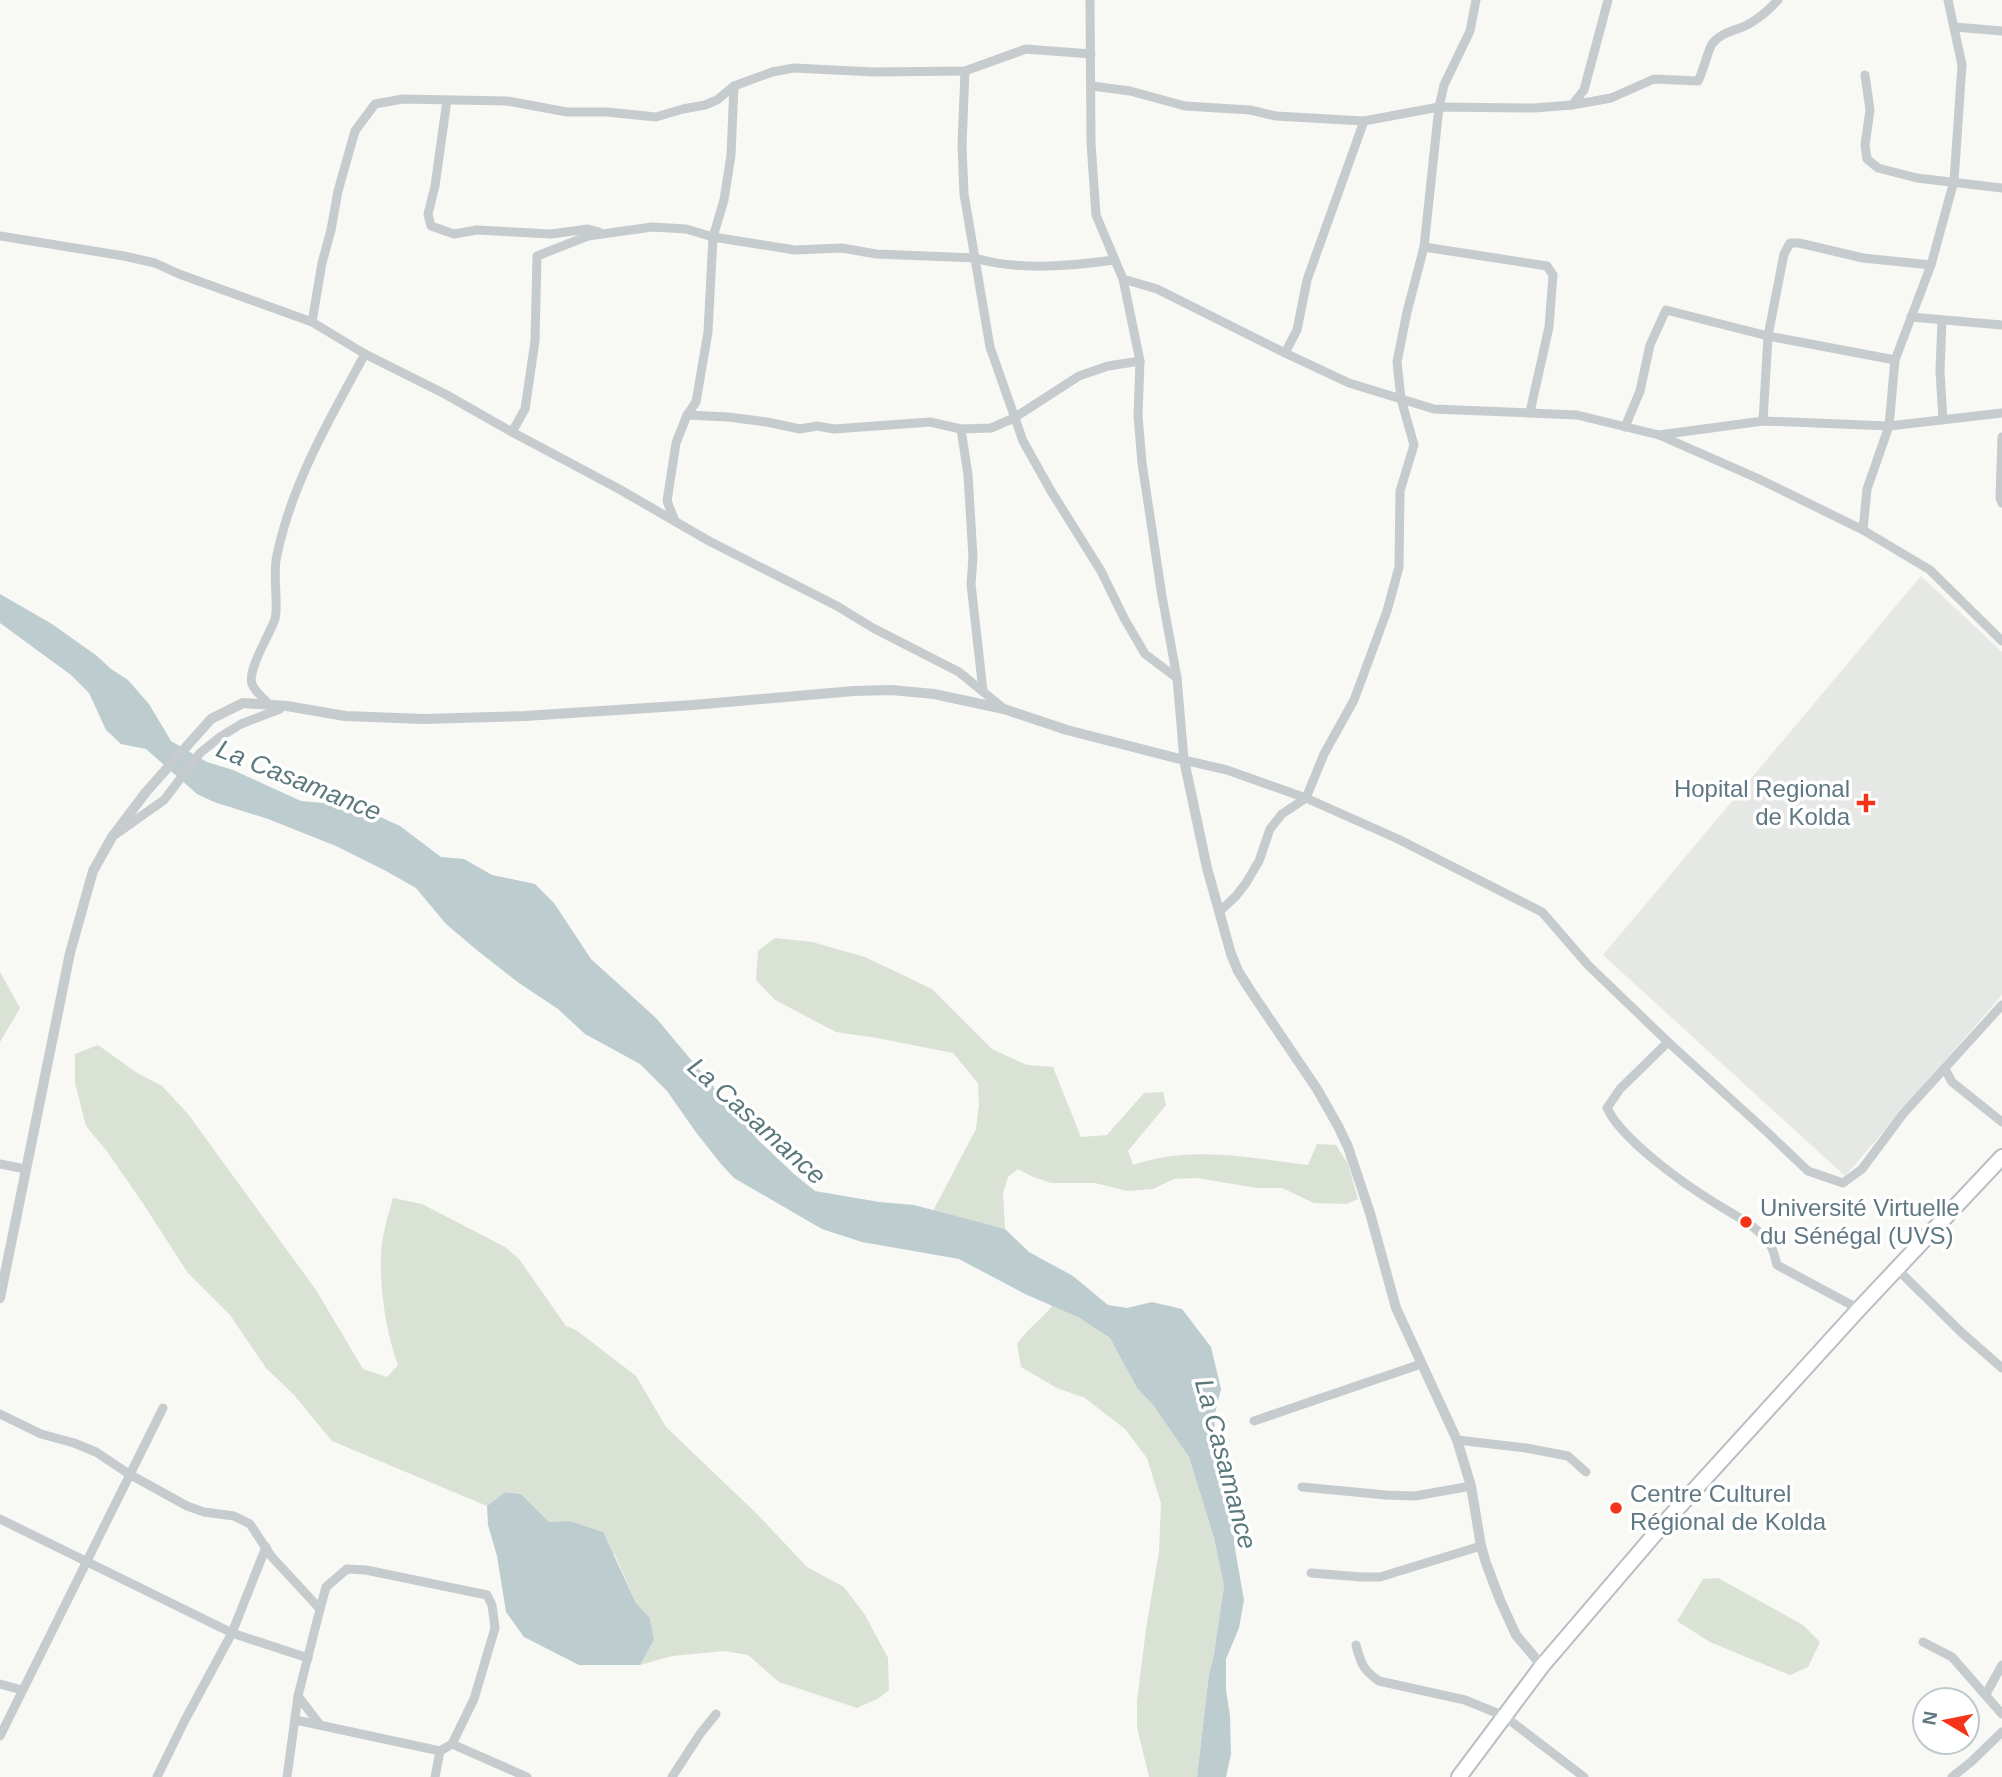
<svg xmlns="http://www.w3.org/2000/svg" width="2002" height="1777" font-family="Helvetica,sans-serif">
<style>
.built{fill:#e6e8e6}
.green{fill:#dae1d5}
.water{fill:#bdcccf}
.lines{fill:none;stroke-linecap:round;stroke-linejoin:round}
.primary-casing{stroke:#b8bec1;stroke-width:18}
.minor{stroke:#c6cbce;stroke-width:9}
.tertiary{stroke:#c6cbce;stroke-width:10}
.primary{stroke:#fff;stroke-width:14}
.poi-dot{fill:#f43419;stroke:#fff;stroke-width:2.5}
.labels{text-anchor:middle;stroke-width:7;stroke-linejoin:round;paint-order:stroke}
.poi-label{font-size:24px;fill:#607883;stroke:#fff;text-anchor:start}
.water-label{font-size:26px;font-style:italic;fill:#5b787d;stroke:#fff}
</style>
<rect width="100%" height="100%" fill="#f8f8f5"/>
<polygon class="built" points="1921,576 2002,652 2002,995 1845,1176 1603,955"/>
<g class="green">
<path d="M775,938L812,942L865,957L932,989L992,1049L1027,1065L1053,1067L1081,1137L1107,1135L1144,1093L1163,1092L1166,1105L1128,1151L1133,1165C1193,1145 1247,1158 1308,1165L1317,1144L1336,1145L1348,1164L1358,1199L1347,1204L1314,1203L1282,1188H1257L1197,1178L1174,1179L1153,1189L1127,1191L1095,1183H1051L1031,1176L1018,1169L1008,1177L1003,1193L1005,1229L933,1211L976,1129L979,1104L978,1083L953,1053L877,1038L836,1032L775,1000L756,980L758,951Z"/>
<polygon points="0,972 20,1008 0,1042"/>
<path d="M98,1045L137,1073L162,1086L188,1114L316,1290L363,1369L387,1377L398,1365C386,1332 380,1292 381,1257C381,1238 388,1216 393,1198L422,1204L505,1247L519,1259L566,1326L576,1330L636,1376L666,1427L757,1514L807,1567L844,1587L865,1615L888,1658L889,1690L879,1698L857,1708L779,1682L748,1655L724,1651L672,1656L640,1665L654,1640L650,1618L636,1603L615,1555L569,1521L549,1522L521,1494L505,1492L487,1506L332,1441L294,1395L266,1368L230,1315L188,1273L142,1202L106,1150L86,1126L75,1083V1054Z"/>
<path d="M1053,1305L1078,1317L1110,1338L1137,1388L1153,1405L1189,1457L1214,1538L1224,1586L1214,1654L1209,1674L1197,1777H1149L1137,1727V1701L1146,1629L1159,1552L1161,1503L1147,1458L1125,1429L1085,1398L1057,1388L1021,1367L1017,1344C1027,1329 1042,1319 1053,1305Z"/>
<polygon points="1718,1578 1803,1625 1820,1642 1808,1667 1790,1675 1710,1642 1677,1621 1703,1579"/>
</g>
<g class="water">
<polygon points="0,594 52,624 97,656 111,669 128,680 149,704 171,741 207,762 233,770 301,801 335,804 365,810 400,826 441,857 464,859 492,875 535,884 554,903 591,959 656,1018 759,1141 794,1174 815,1191 879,1202 914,1205 1005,1229 1029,1252 1073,1276 1108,1305 1127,1308 1152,1302 1182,1309 1211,1347 1221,1389 1214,1417 1218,1471 1229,1487 1235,1549 1244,1600 1239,1628 1226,1659 1226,1690 1230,1716 1231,1754 1226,1777 1197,1777 1209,1674 1214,1654 1224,1586 1214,1538 1189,1457 1153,1405 1137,1388 1110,1338 1078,1317 1025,1294 959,1259 862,1242 822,1229 734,1178 721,1164 695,1131 667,1091 640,1064 585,1034 558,1009 519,983 478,951 446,924 416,888 386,871 336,846 268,819 214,802 197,794 146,749 121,744 106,730 89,693 71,675 0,623"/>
<polygon points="505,1492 521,1494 549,1522 569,1521 603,1532 636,1603 650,1618 654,1640 640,1665 579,1665 524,1637 506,1612 497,1556 488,1525 487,1506"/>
</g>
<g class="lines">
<g class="primary-casing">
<polyline id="primary" points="1459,1777 1542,1666 1667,1520 1859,1309 2002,1157"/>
</g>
<g class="minor">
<polyline points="1090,0 1091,143 1096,215 1123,279 1140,361 1138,416 1142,463 1162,596 1177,678 1184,760 1227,770 1306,798 1398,839 1542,912 1588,965 1668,1042 1767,1132 1808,1171 1843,1183 1862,1169 1903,1114 2002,1005"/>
<polyline points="1955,27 2002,31"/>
<polyline points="965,71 962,145 964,194 990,347 1023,441 1051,491 1101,571 1124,618 1145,654 1177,678"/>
<polyline points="1865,75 1870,110 1865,145 1867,159 1878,168 1917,178 2002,188"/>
<path d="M1092,86L1130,91L1185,106L1250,110L1276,116L1364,121L1439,107L1534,108L1572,105L1611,98L1654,79L1698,81C1703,72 1708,50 1712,44C1721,32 1735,31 1747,25C1760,18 1769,10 1778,0"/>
<polyline points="447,100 435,186 428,214 431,226 454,234 477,230 551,234 588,229 599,232"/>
<polyline points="1572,105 1584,90 1608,0"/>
<polyline points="0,236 124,256 155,263 179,274 312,322 365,354 445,394 512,432 619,489 709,541 837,606 873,628 959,672 1003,708"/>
<polyline points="1424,247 1547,266 1553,275 1549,327 1530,412"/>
<polyline points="1123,279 1157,289 1285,353 1349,383 1434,409 1577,415 1659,435 1759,479 1863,530 1930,570 2002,641"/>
<polyline points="1911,317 2002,325"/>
<polyline points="1942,320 1940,371 1943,420"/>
<polyline points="312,322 322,263 331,230 338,191 355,131 375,104 403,99 507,101 567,112 607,112 656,117 683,109 705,105 717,100 734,86"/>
<polyline points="1285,353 1297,330 1307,280 1364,121"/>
<polyline points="687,415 728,417 767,422 800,429 817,426 834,429 930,422 961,429 991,428 1014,418 1079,376 1108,366 1140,361"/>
<polyline points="1763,421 1768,336 1784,254 1790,243 1799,243 1863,258 1931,265"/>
<polyline points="1625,427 1640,391 1650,345 1666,310 1768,336 1895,360"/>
<polyline points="961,429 968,475 973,557 971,584 983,691"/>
<path d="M512,432L525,409L535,341L537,256L588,236L652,227L686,229L713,237L795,250L842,248L876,254L975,258C1017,271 1071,266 1114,260"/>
<polyline points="1659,435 1763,421 1889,426 2002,413"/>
<polyline points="2002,437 2000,498 2002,503"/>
<polyline points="675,521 667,501 676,443 687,415 696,402 708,332 713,237 724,200 731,155 734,86 772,72 794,68 874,72 965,71 1026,49 1091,54"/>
<polyline points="1863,530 1867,489 1889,426 1895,360 1931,265 1954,181 1962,65 1948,0"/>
<path d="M273,708C266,701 255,692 252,684C247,670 270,634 275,619C279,603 272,575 277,555C292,483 330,418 365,354"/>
<polyline points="116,834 164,800 200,753 220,737 241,724 280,709"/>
<polyline points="1219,912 1236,896 1246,883 1259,861 1270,829 1282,814 1306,798 1324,754 1354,700 1387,611 1399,567 1400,491 1414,445 1401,399 1397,362 1407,312 1424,247 1439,107 1444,85 1470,31 1476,0"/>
<path d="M1668,1042L1620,1089L1607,1108C1622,1140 1684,1184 1715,1203C1735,1216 1757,1225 1770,1245C1774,1250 1775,1259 1777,1265L1859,1309"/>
<polyline points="1945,1069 1952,1082 2002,1122"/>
<polyline points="0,1164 25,1169"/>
<polyline points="1897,1269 1961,1332 2002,1368"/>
<polyline points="0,1414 41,1434 74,1443 96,1452 129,1474 187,1506 204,1512 234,1516 250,1524 271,1556 320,1609 298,1696 287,1777"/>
<polyline points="1254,1421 1421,1364"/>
<polyline points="1457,1440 1526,1448 1568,1456 1586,1472"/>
<polyline points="1302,1487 1386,1495 1415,1496 1471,1486"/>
<polyline points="0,1519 232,1633 308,1658"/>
<polyline points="1311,1573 1361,1577 1380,1577 1481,1546"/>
<polyline points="1923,1642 1952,1657 2002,1714"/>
<path d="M1356,1645C1361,1664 1363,1670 1379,1681L1465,1700L1504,1716L1584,1777"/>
<polyline points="0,1684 22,1690"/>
<polyline points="1986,1694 2002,1665"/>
<polyline points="298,1696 320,1725"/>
<polyline points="296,1720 440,1751 452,1744 474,1699 495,1628 492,1605 487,1595 366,1570 347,1569 326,1587 320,1609"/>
<polyline points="0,1736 163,1408"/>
<polyline points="452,1744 527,1777"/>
<polyline points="157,1777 185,1720 232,1633 266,1547"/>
<polyline points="435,1777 440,1751"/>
<polyline points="672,1777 700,1734 716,1714"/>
<polyline points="1952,1777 1971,1762 2002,1732"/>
</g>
<polyline class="tertiary" points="0,1298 70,953 93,871 112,837 146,792 211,719 243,703 287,706 345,716 424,719 525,716 693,705 854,691 891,690 934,694 1004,709 1067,730 1184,760 1207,868 1231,954 1238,971 1250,990 1317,1089 1338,1126 1348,1147 1370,1213 1396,1308 1457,1440 1471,1486 1481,1546 1486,1563 1500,1600 1516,1635 1542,1666"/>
<use href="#primary" class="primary"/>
</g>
<g class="poi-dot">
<path d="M1862.5 792.5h7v7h7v7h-7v7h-7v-7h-7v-7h7z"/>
<circle cx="1746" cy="1222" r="7"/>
<circle cx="1616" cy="1508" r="7"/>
</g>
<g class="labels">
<g class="poi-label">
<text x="1850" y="797" text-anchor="end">Hopital Regional<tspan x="1850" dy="28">de Kolda</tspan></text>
<text x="1760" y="1216">Université Virtuelle<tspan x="1760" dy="28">du Sénégal (UVS)</tspan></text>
<text x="1630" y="1502">Centre Culturel<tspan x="1630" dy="28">Régional de Kolda</tspan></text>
</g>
<g class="water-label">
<text transform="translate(299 780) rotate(22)" y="9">La Casamance</text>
<text transform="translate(757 1121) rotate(42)" y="9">La Casamance</text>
<text transform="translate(1226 1464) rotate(75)" y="9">La Casamance</text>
</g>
</g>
<g transform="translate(1946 1721) rotate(280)"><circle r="33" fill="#ffffff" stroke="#bfc9cd" stroke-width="2"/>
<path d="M0-5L12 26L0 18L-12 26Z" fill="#f43419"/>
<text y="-10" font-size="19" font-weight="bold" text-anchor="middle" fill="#607883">N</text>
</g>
</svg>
